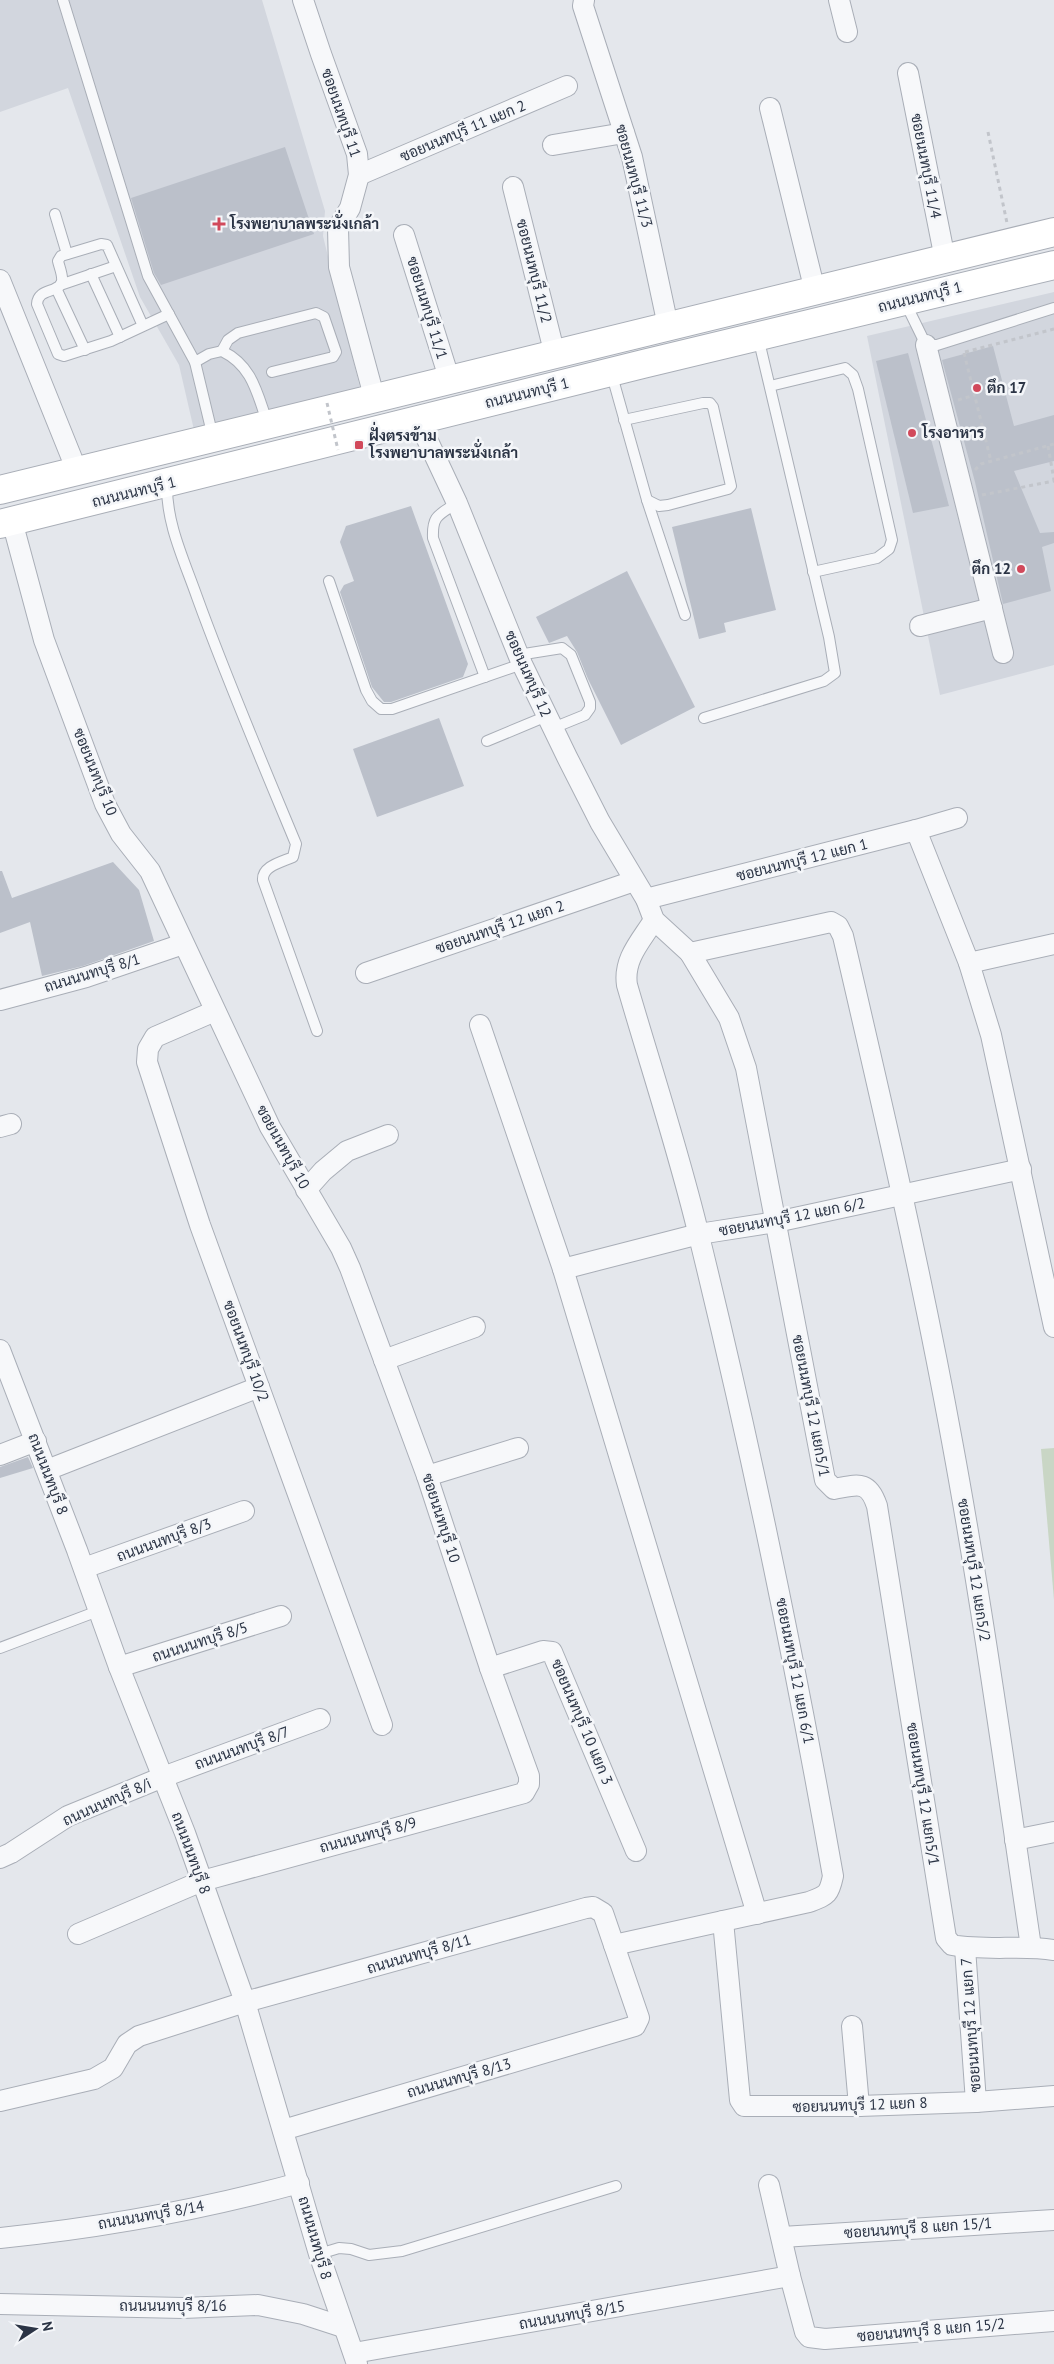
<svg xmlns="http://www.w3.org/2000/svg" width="1054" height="2364" font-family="'PT Sans',Sarabun,sans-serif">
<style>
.built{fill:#d2d6de}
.green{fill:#c9d6c5}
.building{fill:#bbc0ca}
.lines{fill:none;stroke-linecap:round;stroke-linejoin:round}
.service-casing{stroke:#a9aeb7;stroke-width:12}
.minor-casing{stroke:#a9aeb7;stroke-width:22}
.secondary-casing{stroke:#a9aeb7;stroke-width:30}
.path{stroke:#c2c5cb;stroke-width:3;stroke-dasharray:4 4;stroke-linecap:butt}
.service{stroke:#f7f8fa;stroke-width:10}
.minor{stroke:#f7f8fa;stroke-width:20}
.secondary{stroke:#fff;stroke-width:28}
.path-bridge{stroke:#c2c5cb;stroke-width:3;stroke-dasharray:4 4;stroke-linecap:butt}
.poi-dot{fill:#d1495b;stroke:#f4f6f9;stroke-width:2}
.labels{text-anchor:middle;stroke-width:5;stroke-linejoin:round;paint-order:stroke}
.street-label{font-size:15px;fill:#2b3445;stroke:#f4f6f9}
.poi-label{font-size:15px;font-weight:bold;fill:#2b3445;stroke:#f4f6f9;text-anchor:start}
</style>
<rect width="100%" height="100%" fill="#e4e7ec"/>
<g class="built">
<polygon points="0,0 262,0 325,211 323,236 360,388 194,430 179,365 140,297 68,88 0,112"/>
<polygon points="1054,292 1054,665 940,695 867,336"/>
</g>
<polygon class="green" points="1054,1448 1054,1600 1041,1449"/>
<g class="building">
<polygon points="285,147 314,234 161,285 154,273 131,198"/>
<polygon points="993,346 1014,426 1054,415 1054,461 1014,471 1040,533 1054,532 1054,543 1042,547 1051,591 1003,604 975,482 942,360"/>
<polygon points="908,353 949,506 913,513 876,361"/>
<polygon points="411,506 468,664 463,677 391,702 384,702 372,687 340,592 344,585 354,581 340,542 346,526"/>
<polygon points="751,508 776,610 724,623 726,632 699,639 672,527"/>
<polygon points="627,571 695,707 621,745 588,679 577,652 567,636 549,643 536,617"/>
<polygon points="439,718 464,786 377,817 353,749"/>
<polygon points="113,862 139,890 154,941 83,966 42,976 30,922 0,933 0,871 2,871 12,898"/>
<polygon points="28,1457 33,1468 0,1478 0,1467"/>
</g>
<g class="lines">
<g class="service-casing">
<g id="service">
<polyline points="63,0 148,276 195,362 213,437"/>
<polyline points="55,214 67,254"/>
<polyline points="91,274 120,337"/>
<polyline points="60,285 116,266"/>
<polyline points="56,288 85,350"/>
<polyline points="905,302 926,345 937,345 1054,308"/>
<path d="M143,326L107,245L101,244L61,256L58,261C59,266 63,275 62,281C60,294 38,287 37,304L58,354L64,356L111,341L169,314"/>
<polyline points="222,351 228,340 238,333 316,313 324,317 336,352 333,357 272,372"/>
<path d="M195,362L209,354L222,351C253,366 257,394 268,424"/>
<polyline points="611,372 647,500 685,615"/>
<polyline points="770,386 845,368 853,375 858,389 892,540 889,549 877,558 813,572"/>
<polyline points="624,420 703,403 710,403 713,407 731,486 728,489 668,505 659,506 647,500"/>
<path d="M167,484C166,523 184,560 197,597C227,680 262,762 296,844L293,857C282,862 262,866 263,880L317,1031"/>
<path d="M457,503C439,515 432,515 433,538L485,677"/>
<polyline points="329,581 366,690 372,701 381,709 392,709 522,664"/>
<polyline points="518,655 562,648 571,655 590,702 590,708 585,715 553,728"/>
<polyline points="704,718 824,681 835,673 829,637 758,337"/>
<polyline points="487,741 547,716"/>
<polyline points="0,1648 98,1611"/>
<polyline points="319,2254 339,2248 351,2249 369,2255 402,2251 616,2186"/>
</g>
</g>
<g class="minor-casing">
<g id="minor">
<polyline points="303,0 321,54 357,154 359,175 350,208 338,228 339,267 375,400"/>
<polyline points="584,0 583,6 632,157 668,326"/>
<polyline points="839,0 847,32"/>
<polyline points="908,73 945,259"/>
<polyline points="770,108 815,291"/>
<polyline points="553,145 624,133"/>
<polyline points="359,175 567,86"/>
<polyline points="513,187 555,355"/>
<polyline points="404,235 450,381"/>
<polyline points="0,280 77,471"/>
<polyline points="926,345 1003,653"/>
<path d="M418,420L457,503L522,664L567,757L600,822L646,899L654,920L690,953L729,1018L746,1068L825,1480L834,1489C857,1485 868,1479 877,1506L946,1938L952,1945C986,1951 1020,1945 1054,1950"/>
<polyline points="12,521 44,640 105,804 121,834 150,871 270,1127 341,1248 350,1268 427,1476 490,1668 529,1776 529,1784 524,1793 202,1881 78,1934"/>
<polyline points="920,626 992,608"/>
<polyline points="916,830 969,963 991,1035 1054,1327"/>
<polyline points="646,899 916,830 957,818"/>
<path d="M690,953L831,922L838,926L843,936C882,1104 921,1271 952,1441C983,1609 1006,1778 1031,1947"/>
<polyline points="969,963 1054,944"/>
<polyline points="366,973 634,881"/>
<polyline points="0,1000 86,977 183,944"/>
<polyline points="215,1011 155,1037 148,1049 147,1062 200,1225 382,1725"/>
<polyline points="480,1025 563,1269 757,1914"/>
<polyline points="0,1127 11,1124"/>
<polyline points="306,1190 323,1171 347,1151 388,1135"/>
<polyline points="563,1269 699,1234 776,1222 1021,1169"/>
<polyline points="0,1350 77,1550 119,1667 185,1833 245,2002 319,2254 357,2364"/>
<polyline points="384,1360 475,1327"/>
<polyline points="0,1455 36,1441"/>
<polyline points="47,1470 259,1387"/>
<polyline points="427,1476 518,1448"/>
<polyline points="84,1568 244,1511"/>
<polyline points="119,1667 281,1616"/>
<polyline points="490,1668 543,1651 552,1652 636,1851"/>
<polyline points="1015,1840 1054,1832"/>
<polyline points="0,1858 11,1853 68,1816 163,1777 320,1719"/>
<polyline points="723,1921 740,2100 744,2106 859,2106 976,2102 1054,2096"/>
<path d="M614,1945L809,1902C827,1895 829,1895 833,1876C795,1661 751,1448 699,1236C679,1152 651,1068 627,985C623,959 641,941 654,920"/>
<polyline points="965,1948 976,2102"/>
<polyline points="852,2026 859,2106"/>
<polyline points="0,2101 94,2079 113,2068 127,2044 139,2036 245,2002 586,1908 593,1907 603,1913 639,2018 635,2026 283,2130"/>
<polyline points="769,2185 790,2276 805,2332 809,2337 825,2339 1054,2321"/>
<polyline points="782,2237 1054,2220"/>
<path d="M0,2238C99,2228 204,2209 299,2183"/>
<polyline points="0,2304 183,2308 258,2305 303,2314 343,2327"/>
<polyline points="354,2353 790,2276"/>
</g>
</g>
<g class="secondary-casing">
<g id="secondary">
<polyline points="0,490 1054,232"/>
<polyline points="0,524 643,364 1054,265"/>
</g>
</g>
<g class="path">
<polyline points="988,132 1007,223"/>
<polyline points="965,352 1054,329"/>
<polyline points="964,353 991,461"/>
<polyline points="958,400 975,395"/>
<polyline points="1048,446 1054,480"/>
<polyline points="975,470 981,464 1054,444"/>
<polyline points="982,495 1054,481"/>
</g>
<use href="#service" class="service"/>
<use href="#minor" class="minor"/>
<use href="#secondary" class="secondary"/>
<polyline class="path-bridge" points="327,403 338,450"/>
</g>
<g class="poi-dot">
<path d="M216.5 216.5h5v5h5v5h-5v5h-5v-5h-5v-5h5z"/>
<circle cx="977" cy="388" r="5"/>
<circle cx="912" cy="433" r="5"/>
<rect x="354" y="440" width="10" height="10" rx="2.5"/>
<circle cx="1021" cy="569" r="5"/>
</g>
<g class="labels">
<g class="street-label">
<text transform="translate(341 113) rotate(71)" y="5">ซอยนนทบุรี 11</text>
<text transform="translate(463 131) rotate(-23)" y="5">ซอยนนทบุรี 11 แยก 2</text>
<text transform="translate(926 166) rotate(79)" y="5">ซอยนนทบุรี 11/4</text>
<text transform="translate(634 176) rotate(75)" y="5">ซอยนนทบุรี 11/3</text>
<text transform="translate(534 271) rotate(76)" y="5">ซอยนนทบุรี 11/2</text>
<text transform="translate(920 297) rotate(-14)" y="5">ถนนนนทบุรี 1</text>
<text transform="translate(427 308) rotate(73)" y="5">ซอยนนทบุรี 11/1</text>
<text transform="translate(527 393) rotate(-14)" y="5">ถนนนนทบุรี 1</text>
<text transform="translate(134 492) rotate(-14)" y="5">ถนนนนทบุรี 1</text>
<text transform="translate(528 674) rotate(66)" y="5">ซอยนนทบุรี 12</text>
<text transform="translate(95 772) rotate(68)" y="5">ซอยนนทบุรี 10</text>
<text transform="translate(802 860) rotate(-14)" y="5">ซอยนนทบุรี 12 แยก 1</text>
<text transform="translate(500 927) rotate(-19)" y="5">ซอยนนทบุรี 12 แยก 2</text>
<text transform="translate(92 973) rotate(-17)" y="5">ถนนนนทบุรี 8/1</text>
<text transform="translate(283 1147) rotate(61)" y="5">ซอยนนทบุรี 10</text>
<text transform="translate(792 1217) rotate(-11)" y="5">ซอยนนทบุรี 12 แยก 6/2</text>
<text transform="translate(246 1351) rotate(70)" y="5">ซอยนนทบุรี 10/2</text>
<text transform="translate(811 1406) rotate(79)" y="5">ซอยนนทบุรี 12 แยก5/1</text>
<text transform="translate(48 1474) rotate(69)" y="5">ถนนนนทบุรี 8</text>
<text transform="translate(441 1518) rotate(72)" y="5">ซอยนนทบุรี 10</text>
<text transform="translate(164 1540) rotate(-20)" y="5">ถนนนนทบุรี 8/3</text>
<text transform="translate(974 1570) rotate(81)" y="5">ซอยนนทบุรี 12 แยก5/2</text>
<text transform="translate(200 1642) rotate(-18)" y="5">ถนนนนทบุรี 8/5</text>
<text transform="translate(795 1671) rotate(79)" y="5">ซอยนนทบุรี 12 แยก 6/1</text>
<text transform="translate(582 1722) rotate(67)" y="5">ซอยนนทบุรี 10 แยก 3</text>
<text transform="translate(242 1748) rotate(-20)" y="5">ถนนนนทบุรี 8/7</text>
<text transform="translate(923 1794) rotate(81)" y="5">ซอยนนทบุรี 12 แยก5/1</text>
<text transform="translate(107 1802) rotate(-24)" y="5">ถนนนนทบุรี 8/i</text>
<text transform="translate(368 1835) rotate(-15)" y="5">ถนนนนทบุรี 8/9</text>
<text transform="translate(191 1853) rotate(70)" y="5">ถนนนนทบุรี 8</text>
<text transform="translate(419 1954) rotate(-16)" y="5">ถนนนนทบุรี 8/11</text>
<text transform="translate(971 2025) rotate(-94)" y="5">ซอยนนทบุรี 12 แยก 7</text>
<text transform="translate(459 2078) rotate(-16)" y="5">ถนนนนทบุรี 8/13</text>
<text transform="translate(860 2105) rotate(-2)" y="5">ซอยนนทบุรี 12 แยก 8</text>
<text transform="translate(151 2215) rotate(-10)" y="5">ถนนนนทบุรี 8/14</text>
<text transform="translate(918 2228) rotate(-4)" y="5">ซอยนนทบุรี 8 แยก 15/1</text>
<text transform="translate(315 2238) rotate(74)" y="5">ถนนนนทบุรี 8</text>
<text x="173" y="2311">ถนนนนทบุรี 8/16</text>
<text transform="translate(572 2315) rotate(-10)" y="5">ถนนนนทบุรี 8/15</text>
<text transform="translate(931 2330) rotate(-5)" y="5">ซอยนนทบุรี 8 แยก 15/2</text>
</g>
<g class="poi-label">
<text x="230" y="229">โรงพยาบาลพระนั่งเกล้า</text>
<text x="987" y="393">ตึก 17</text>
<text x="922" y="438">โรงอาหาร</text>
<text x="369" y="441">ฝั่งตรงข้าม<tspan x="369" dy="17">โรงพยาบาลพระนั่งเกล้า</tspan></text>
<text x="1011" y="574" text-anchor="end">ตึก 12</text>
</g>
</g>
<g transform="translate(35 2329) rotate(78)" stroke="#f4f6f9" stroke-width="4" paint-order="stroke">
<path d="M0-4L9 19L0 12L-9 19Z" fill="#2b3445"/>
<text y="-8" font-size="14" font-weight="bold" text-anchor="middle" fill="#2b3445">N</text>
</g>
</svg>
